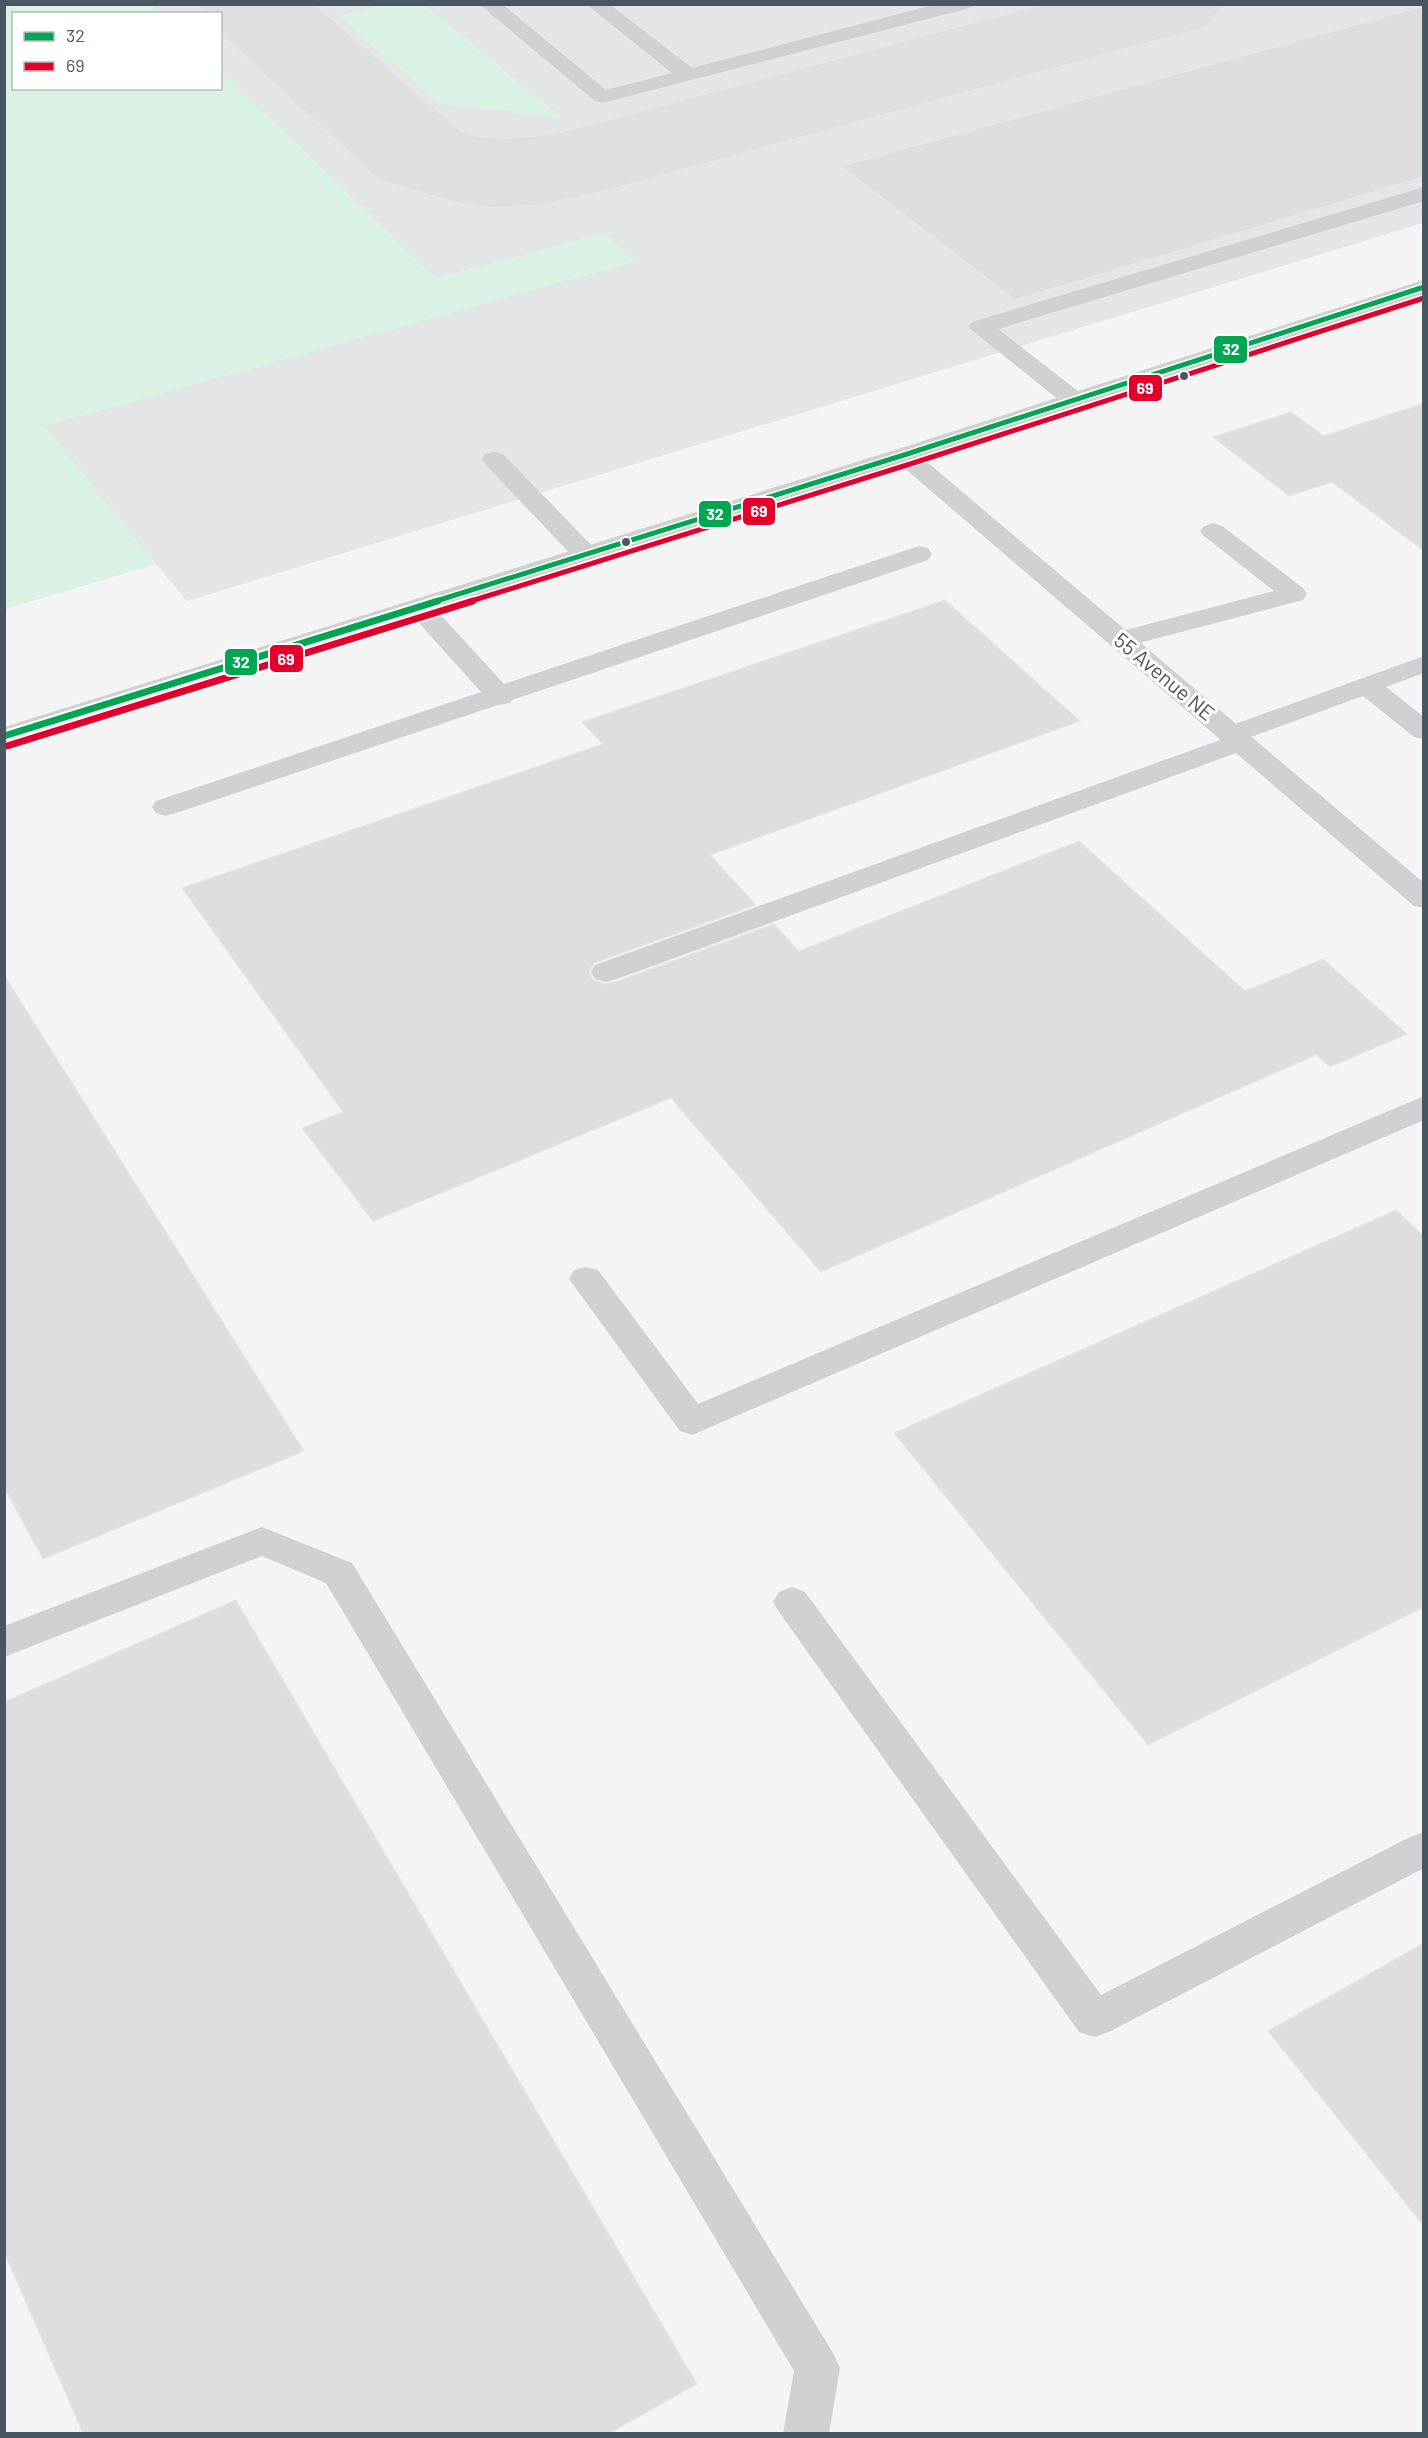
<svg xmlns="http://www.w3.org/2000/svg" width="1428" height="2438" font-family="Barlow,sans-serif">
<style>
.airport{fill:#e4e5e7;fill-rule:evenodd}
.green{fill:#d9f2e3}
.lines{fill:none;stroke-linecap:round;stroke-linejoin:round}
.taxiway{fill:#dedfe0;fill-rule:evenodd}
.building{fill:#ddddde;stroke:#e5e6e7;stroke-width:1.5}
.service{fill:#ced0d2;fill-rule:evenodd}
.minor{fill:#ced0d2;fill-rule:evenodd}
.tertiary{fill:#ced0d2;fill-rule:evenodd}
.bus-1-far1-casing{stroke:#fff;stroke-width:8}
.bus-1-casing{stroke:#fff;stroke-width:11}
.bus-2-far1-casing{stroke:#fff;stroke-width:8}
.bus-2-casing{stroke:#fff;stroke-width:11}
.bus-1-far1{stroke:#00a651;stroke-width:5}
.bus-1{stroke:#00a651;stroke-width:7}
.bus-2-far1{stroke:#e4002b;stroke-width:5}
.bus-2{stroke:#e4002b;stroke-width:7}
.bus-dot{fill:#4a5661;stroke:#fff;stroke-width:2}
.labels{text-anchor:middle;stroke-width:6;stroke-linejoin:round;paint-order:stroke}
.street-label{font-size:21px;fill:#4a5661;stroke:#fff}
.line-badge{stroke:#fff;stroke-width:2}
.badge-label{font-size:16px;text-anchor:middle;font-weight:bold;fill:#fff}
</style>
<rect width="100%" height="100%" fill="#f4f4f4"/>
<path class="airport" d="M5,5H1423V223L187,601L156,564L5,609ZM14,14H220V88H14Z"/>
<g class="green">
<polygon points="5,4 151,5 161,13 14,14 14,88 220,88 221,71 436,278 604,233 637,261 45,426 156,564 5,609"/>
<polygon points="384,4 425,5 562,118 438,103 339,16"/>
</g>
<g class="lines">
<path class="taxiway" d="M199,4H314L460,132C491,143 525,138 557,134L1046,4H1222L1207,26L602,191L543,204L490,207L456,202L380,180L220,32V14H205Z"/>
</g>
<g class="building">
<polygon points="1424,6 1424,177 1015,300 841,166"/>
<polygon points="1424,403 1424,551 1332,482 1289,496 1213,437 1291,412 1324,436"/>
<polygon points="945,600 1080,721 710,855 756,905 594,963 589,971 593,980 605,984 618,981 774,924 799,951 1079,841 1245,991 1323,959 1407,1034 1330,1067 1316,1055 821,1272 671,1098 373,1221 302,1128 343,1112 182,888 603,744 582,722"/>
<polygon points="4,975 304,1451 43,1559 4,1487"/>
<polygon points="1396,1210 1424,1236 1424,1607 1148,1745 894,1433"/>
<polygon points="236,1600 697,2384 610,2433 83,2433 4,2252 4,1702"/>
<polygon points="1424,1943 1424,2226 1268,2031"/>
</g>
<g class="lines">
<g class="service">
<polygon points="479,4 502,4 606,90 672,73 586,4 609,4 692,68 937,4 973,4 970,8 602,103 595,101"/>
<polygon points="1424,187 1424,201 998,329 1083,395 1086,400 1083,405 1074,407 1065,405 968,327 972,322"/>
<polygon points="494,452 503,454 595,549 599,555 595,561 586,563 577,561 485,464 482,459 485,454"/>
<polygon points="1213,523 1222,526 1303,588 1307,594 1303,600 1120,648 1111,646 1107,640 1111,634 1274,591 1204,536 1200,531 1204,526"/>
<polygon points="919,546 928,548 932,554 928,560 512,700 510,703 498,705 176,813 166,816 156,813 152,807 156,801 481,692 410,613 406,607 410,601 419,599 428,601 504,684"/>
<polygon points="1424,656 1424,673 1386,687 1424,717 1424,739 1414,737 1363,696 1251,737 1254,742 1250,748 617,979 606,982 595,979 591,972 595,965 1220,740 1217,735 1221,729"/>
<polygon points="1424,1096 1424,1120 692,1435 680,1431 569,1279 574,1270 586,1267 598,1270 698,1404"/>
<polygon points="262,1527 352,1563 833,2353 840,2368 829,2434 783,2434 794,2371 326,1583 262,1556 4,1657 4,1626"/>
<polygon points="792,1587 805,1592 1101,1995 1410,1837 1424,1832 1424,1868 1109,2032 1094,2037 1079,2032 779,1612 773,1602 779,1592"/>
</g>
<polygon class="minor" points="904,448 913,450 1424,883 1424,908 1414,906 895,460 892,455 895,450"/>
<polygon class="tertiary" points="1424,280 1424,295 913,460 4,744 4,727 895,450"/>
<g class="bus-1-far1-casing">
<polyline id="bus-1-far1" points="433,602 904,455 1424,287"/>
</g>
<g class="bus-1-casing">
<polyline id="bus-1" points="4,736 438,601"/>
</g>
<g class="bus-2-far1-casing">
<polyline id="bus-2-far1" points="468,602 907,465 1424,298"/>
</g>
<g class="bus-2-casing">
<polyline id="bus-2" points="7,746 473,601"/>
</g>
<use href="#bus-1-far1" class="bus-1-far1"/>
<use href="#bus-1" class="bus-1"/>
<use href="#bus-2-far1" class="bus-2-far1"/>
<use href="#bus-2" class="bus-2"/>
</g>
<g class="bus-dot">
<circle cx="1184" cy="376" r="5"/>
<circle cx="626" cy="542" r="5"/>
</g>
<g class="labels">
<g class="street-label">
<text transform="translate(1164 677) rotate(40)" y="7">55 Avenue NE</text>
</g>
</g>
<g class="line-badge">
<rect x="1213" y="335" width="35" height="29" rx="6" fill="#00a651"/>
<rect x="1128" y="374" width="35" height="28" rx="6" fill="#e4002b"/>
<rect x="742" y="497" width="34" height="29" rx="6" fill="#e4002b"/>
<rect x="698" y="500" width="34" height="28" rx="6" fill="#00a651"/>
<rect x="269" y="644" width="35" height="29" rx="6" fill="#e4002b"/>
<rect x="224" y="648" width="34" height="28" rx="6" fill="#00a651"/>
</g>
<g class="badge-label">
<text x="1231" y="355">32</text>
<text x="1145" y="394">69</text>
<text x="759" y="517">69</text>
<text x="715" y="520">32</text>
<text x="286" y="665">69</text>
<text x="241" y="668">32</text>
</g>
<rect width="1428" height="2438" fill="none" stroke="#4a5661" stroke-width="12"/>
<rect x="12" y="12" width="210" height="78" fill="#ffffff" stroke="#b7bbc0" stroke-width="1.5"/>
<rect x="24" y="32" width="30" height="9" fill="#00a651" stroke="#b7bbc0" stroke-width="1.5"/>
<text x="66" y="42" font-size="18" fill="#4a5661">32</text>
<rect x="24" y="62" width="30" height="9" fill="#e4002b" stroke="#b7bbc0" stroke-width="1.5"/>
<text x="66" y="72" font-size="18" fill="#4a5661">69</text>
</svg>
